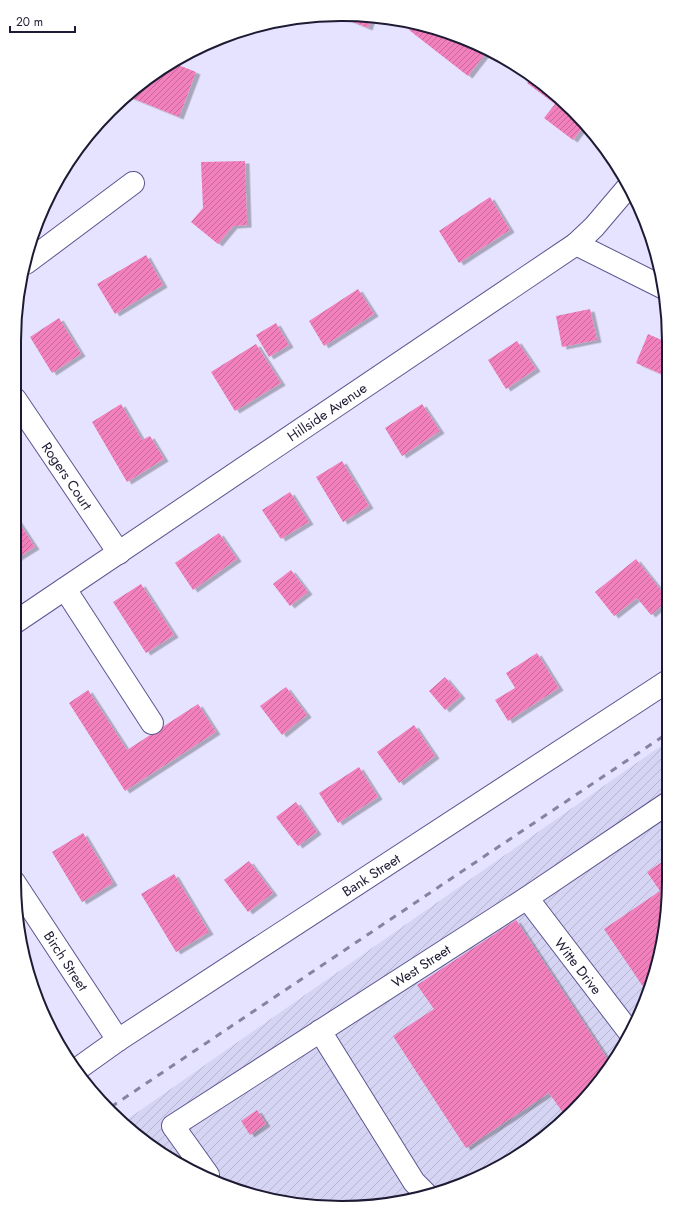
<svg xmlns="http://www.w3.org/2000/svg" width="683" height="1222" font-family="Jost,sans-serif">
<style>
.industrial{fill:url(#industrial-furrows)}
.building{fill:url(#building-hatch);filter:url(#shadow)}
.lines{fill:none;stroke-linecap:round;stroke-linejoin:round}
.minor-casing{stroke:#5d5590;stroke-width:24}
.minor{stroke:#fff;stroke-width:22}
.rail{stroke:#86839e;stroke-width:3;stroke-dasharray:7 7;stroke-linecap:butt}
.labels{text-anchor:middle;stroke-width:3;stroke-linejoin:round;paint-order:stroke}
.street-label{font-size:14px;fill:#1e1a33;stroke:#fff}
.rim{fill:none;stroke:#1e1a33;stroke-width:2}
</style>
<defs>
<pattern id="industrial-furrows" width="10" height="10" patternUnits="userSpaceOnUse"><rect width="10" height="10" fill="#d6d4f3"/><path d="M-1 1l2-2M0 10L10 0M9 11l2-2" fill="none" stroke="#b7b5d1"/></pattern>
<pattern id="building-hatch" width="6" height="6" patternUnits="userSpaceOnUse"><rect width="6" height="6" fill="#f180bc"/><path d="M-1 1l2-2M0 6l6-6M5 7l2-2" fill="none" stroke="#c36899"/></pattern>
<filter id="shadow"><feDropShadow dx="4.5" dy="2.5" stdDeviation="0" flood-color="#0004"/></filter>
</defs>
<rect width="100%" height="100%" fill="#e5e3ff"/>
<polygon class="industrial" points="668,741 668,902 652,986 625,1044 557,1127 467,1183 363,1207 257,1197 159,1153 125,1121"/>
<g class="building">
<polygon points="336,15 344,15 372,16 368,28"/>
<polygon points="414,24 447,31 488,50 468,76 409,30"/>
<polygon points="173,63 196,72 179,117 127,96 142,82"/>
<polygon points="531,78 573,110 585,124 573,140 544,118 555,104 527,83"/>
<polygon points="245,161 247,225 233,226 218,244 191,222 203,208 201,162"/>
<polygon points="490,197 510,230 459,263 439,231"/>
<polygon points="146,255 163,285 115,314 97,284"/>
<polygon points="358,289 374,314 324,346 309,321"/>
<polygon points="590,309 597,340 562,347 556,316"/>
<polygon points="59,318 81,354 52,373 30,337"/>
<polygon points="276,323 289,345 269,357 256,335"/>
<polygon points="648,334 666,342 666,376 636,363"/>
<polygon points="517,341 536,369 506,389 488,360"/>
<polygon points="256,344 281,383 235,411 211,372"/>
<polygon points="121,404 142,440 150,436 164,459 127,482 92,422"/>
<polygon points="422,404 440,431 402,456 385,428"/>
<polygon points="342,461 369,506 343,522 316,477"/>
<polygon points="290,492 309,522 281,539 262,510"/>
<polygon points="14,515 35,547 14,560"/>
<polygon points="219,533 237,559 193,590 175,563"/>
<polygon points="636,559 667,598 667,601 651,615 637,598 614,616 595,592"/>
<polygon points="291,570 308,592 290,606 273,584"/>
<polygon points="141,584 174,635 146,653 113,602"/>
<polygon points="537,653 559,688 508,721 495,700 515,688 506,673"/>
<polygon points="445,677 461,696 445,710 429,691"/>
<polygon points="286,687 307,715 282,735 260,706"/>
<polygon points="88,690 127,750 198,704 216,732 125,791 69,703"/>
<polygon points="414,725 435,756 399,783 377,752"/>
<polygon points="359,767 378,797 338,823 319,793"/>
<polygon points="296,802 317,832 298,846 276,817"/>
<polygon points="83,833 113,883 82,902 52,852"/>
<polygon points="668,858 668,902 652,986 648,994 604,929 660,891 647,872"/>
<polygon points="249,861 273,893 248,912 224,880"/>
<polygon points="174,874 209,932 176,952 141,894"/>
<polygon points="516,920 610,1063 566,1117 549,1093 466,1148 393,1036 434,1009 417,985"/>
<polygon points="257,1110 266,1124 250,1135 241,1121"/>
</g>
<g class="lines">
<g class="minor-casing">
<g id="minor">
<polyline points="576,244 664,288"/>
<polyline points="26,263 133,183"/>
<polyline points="15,399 119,553"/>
<polyline points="65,589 152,723"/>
<polyline points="14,623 576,244 594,227 628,187"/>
<polyline points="14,882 118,1040"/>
<polyline points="527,898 630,1033"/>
<polyline points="320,1031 414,1182 425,1193"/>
<polyline points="76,1070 118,1040 668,681"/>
<polyline points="208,1175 173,1126 527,898 668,803"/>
</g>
</g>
<use href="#minor" class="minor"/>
<polyline class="rail" points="111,1107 668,733"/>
</g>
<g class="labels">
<g class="street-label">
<text transform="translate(327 412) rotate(-34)" y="5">Hillside Avenue</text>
<text transform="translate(67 476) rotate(56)" y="5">Rogers Court</text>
<text transform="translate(371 875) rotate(-33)" y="5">Bank Street</text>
<text transform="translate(66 961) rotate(57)" y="5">Birch Street</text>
<text transform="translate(421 966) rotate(-33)" y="5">West Street</text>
<text transform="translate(578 966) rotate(52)" y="5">Witte Drive</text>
</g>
</g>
<path d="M0 0H683V1222H0ZM341 21H342A320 320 0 0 1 662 341V881A320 320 0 0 1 342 1201H341A320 320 0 0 1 21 881V341A320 320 0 0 1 341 21Z" fill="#fff" fill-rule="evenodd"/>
<path class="rim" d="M341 21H342A320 320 0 0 1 662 341V881A320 320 0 0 1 342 1201H341A320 320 0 0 1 21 881V341A320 320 0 0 1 341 21Z"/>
<path d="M10 26v6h65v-6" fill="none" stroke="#1e1a33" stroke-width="2"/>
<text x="16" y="26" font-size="12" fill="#1e1a33" stroke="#ffffff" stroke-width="3" paint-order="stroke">20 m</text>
</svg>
